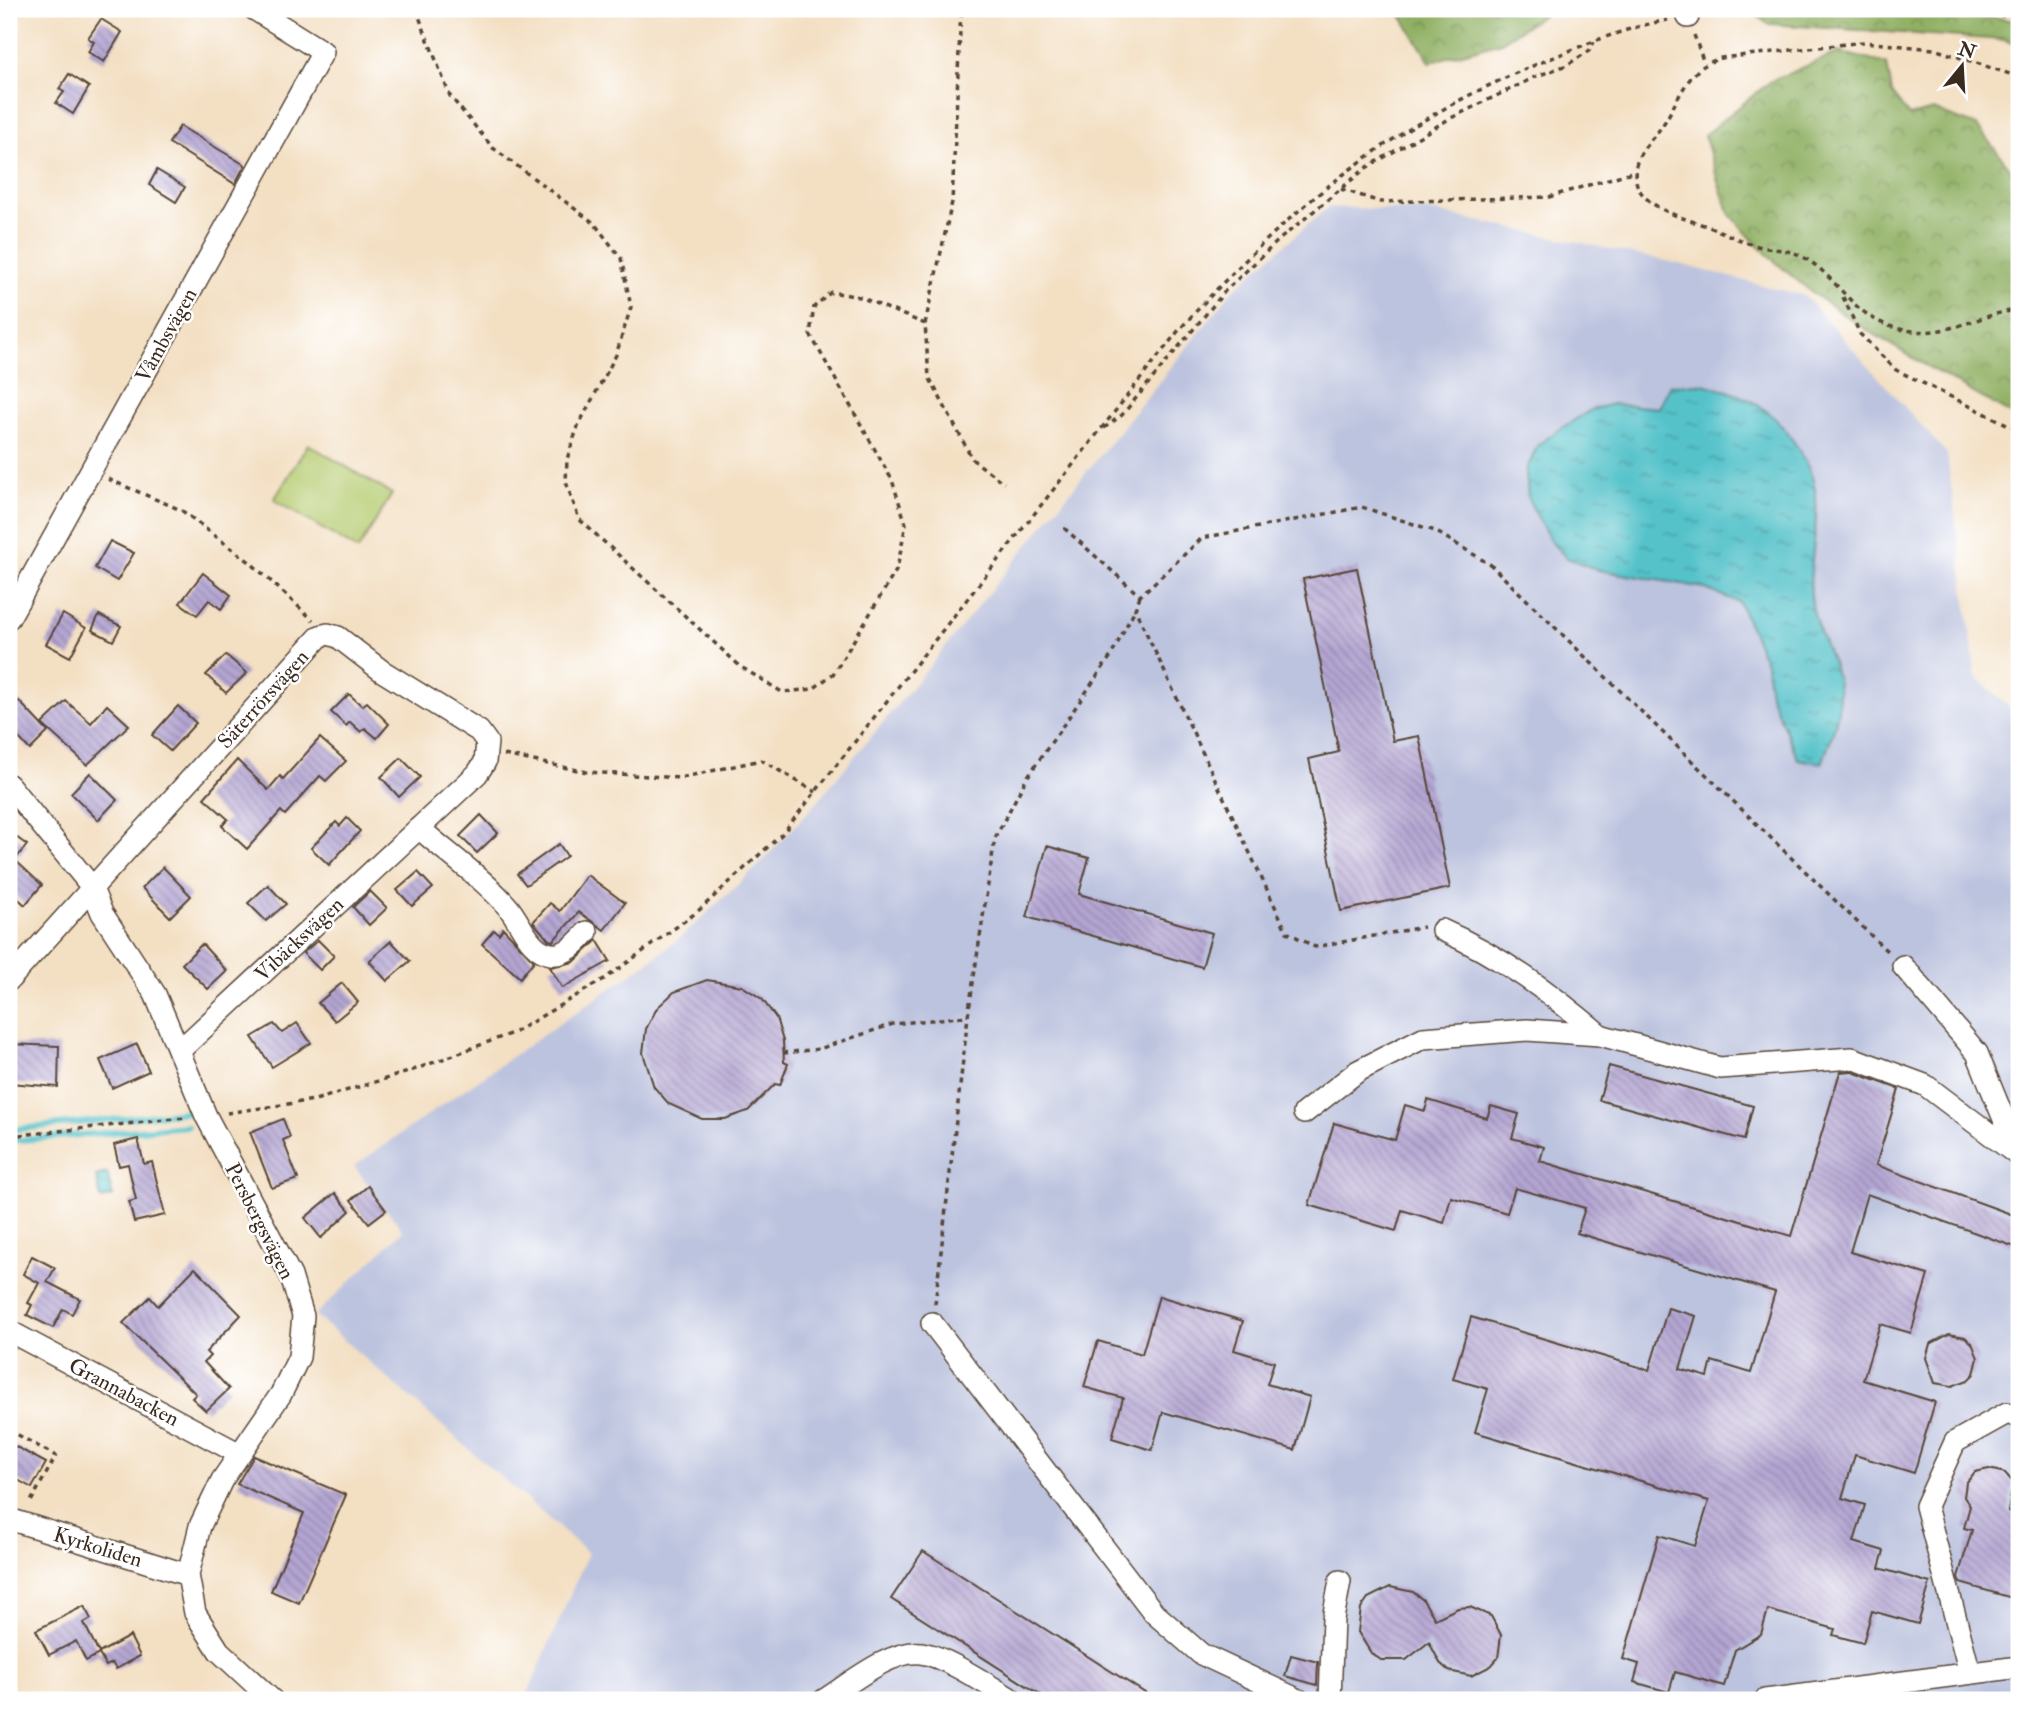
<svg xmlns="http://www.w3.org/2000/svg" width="2028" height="1709" font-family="'IM FELL Double Pica',serif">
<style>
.industrial{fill:#bcc3de}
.grass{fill:#b6cc71;stroke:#787b48;stroke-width:2}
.forest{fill:url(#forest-crowns);stroke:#666d40;stroke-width:2}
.water{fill:url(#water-ripples);stroke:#487674;stroke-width:2}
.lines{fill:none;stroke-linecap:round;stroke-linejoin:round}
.stream{stroke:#54c2ca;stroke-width:6}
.building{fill:url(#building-back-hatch)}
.minor-casing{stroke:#574537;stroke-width:24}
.path{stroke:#574537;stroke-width:3.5;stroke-dasharray:5 5;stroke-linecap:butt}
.minor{stroke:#fff;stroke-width:21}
.labels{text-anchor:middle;stroke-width:5;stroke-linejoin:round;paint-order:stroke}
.street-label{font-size:21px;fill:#3b2a1e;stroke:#fff}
</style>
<defs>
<pattern id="forest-crowns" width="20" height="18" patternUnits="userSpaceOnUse" patternTransform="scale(1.75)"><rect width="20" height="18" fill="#90b063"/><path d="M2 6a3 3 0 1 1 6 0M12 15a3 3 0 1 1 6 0" fill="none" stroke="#778f51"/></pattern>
<pattern id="water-ripples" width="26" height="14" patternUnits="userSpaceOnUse" patternTransform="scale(1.75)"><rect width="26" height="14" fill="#54c2ca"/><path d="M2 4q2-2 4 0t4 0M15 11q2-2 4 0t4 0" fill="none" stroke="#479ea3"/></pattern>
<pattern id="building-back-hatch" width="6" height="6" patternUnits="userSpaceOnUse" patternTransform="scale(1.75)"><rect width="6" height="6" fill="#b4a6d3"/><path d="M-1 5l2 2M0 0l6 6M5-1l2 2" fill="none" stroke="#9487ab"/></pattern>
</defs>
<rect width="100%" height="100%" fill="#fff"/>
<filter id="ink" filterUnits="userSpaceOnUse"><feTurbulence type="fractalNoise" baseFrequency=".0143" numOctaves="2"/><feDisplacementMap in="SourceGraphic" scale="14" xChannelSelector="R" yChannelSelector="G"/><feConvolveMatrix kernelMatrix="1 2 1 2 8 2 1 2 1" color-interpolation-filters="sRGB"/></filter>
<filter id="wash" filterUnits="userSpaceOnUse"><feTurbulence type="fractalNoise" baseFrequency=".00686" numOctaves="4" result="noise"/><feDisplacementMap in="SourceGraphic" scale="28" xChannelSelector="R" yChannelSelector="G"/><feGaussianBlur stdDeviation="1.57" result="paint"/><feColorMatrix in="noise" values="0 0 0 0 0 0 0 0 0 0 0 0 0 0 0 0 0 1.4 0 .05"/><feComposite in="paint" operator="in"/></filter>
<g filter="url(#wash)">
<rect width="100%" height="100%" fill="#f3dfc2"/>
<polygon class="industrial" points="1328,207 1431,211 1671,262 1805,296 1947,454 1976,677 2019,716 2019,1700 525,1700 588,1553 315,1315 403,1231 354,1166 646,964 680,938 759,865 810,810 934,661 1234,289"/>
<polygon class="grass" points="308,444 392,494 358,550 274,500"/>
<g class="forest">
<polygon points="1397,9 1552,9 1501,42 1430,62"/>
<path d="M1784,9C1863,9 1941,5 2019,22V46L2005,40L1768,24L1752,12Z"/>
<path d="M1839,52L1887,64L1892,93L1909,116L1934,110L1977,126L2019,180V419C1928,366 1797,300 1732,216C1722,202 1711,154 1704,135L1771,81Z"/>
</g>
<g class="water">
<path d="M1703,384C1722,389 1740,394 1758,405C1785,422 1814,465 1816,498C1819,535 1805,572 1813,610C1817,629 1826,647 1833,665C1846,702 1835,729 1822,763L1798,759L1770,695L1766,663L1739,602L1700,587L1598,570L1567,558L1551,542L1528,499L1526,471L1538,445L1563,427L1591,410L1612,404L1659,408L1670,385Z"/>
<polygon points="107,1173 113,1196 101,1199 96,1176"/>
</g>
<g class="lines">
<g class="stream">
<polyline points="9,1130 187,1112"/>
<polyline points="9,1141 187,1126"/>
</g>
</g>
<g id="blocks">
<g class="building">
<polygon points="101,19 122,32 104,62 88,52 94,42 88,38"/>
<polygon points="69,74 89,87 73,114 56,103 64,92 59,89"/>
<polygon points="180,126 245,165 235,184 169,143"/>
<polygon points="157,170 185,187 176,202 149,185"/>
<polygon points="110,541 134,553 117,581 95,568"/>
<polygon points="1357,568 1393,741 1419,736 1450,888 1341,911 1309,759 1339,752 1303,579"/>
<polygon points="203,573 231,595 221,609 209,600 197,615 180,603"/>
<polygon points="63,614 86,628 70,657 46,644"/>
<polygon points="99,615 121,626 113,641 92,630"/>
<polygon points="226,655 247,673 226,693 206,675"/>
<polygon points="349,694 362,706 367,702 389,724 377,738 365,728 361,732 350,722 346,726 331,712"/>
<polygon points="19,701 48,732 30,750 9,727 9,711"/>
<polygon points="66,701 91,723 107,705 129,725 87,765 42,724"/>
<polygon points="178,706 196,723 170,751 152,735"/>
<polygon points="320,738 346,761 326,781 320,776 285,815 281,811 247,849 222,826 228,819 204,798 237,760 268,790 280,776 283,779"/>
<polygon points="401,758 420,777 399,797 381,777"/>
<polygon points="90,773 117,800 98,820 71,793"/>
<polygon points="481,815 498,833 477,853 460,836"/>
<polygon points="347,818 360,831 329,865 311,848 336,822 340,826"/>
<polygon points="9,832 27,845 15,860 42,885 25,905 9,890"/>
<polygon points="559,844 567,856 526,885 517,874"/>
<polygon points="1047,846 1089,858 1079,894 1212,933 1202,967 1027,917"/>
<polygon points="163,867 191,896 170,917 142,888"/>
<polygon points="418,872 433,888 412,906 397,890"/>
<polygon points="587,875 625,903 604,930 579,912 553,941 549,940 533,922 550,903 560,911"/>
<polygon points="268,885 286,904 266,921 248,903"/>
<polygon points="370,891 387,908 369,925 353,907"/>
<polygon points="503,928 534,961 520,978 482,944 494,930 499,934"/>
<polygon points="318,940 334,956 320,970 303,953"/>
<polygon points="597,940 610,961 562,988 550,967 574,962"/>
<polygon points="391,941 410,961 387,981 369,961"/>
<polygon points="202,944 227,971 208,989 182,964"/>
<polygon points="707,980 742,986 762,999 776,1018 783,1041 784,1062 788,1064 780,1085 775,1084 748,1111 725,1119 702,1119 669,1104 654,1087 643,1053 646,1029 657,1008 674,992"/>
<polygon points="342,983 358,1002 335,1021 318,1003"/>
<polygon points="297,1023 311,1043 272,1067 252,1037 274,1024 282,1033"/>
<polygon points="9,1044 59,1046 58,1087 9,1083"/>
<polygon points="137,1044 149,1071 112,1088 100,1060"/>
<polygon points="1609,1066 1753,1106 1744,1140 1599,1100"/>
<polygon points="1850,1071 1899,1089 1876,1165 2019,1217 2019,1235 2015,1247 1867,1194 1850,1252 1928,1275 1911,1333 1880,1324 1863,1380 1935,1402 1914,1473 1855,1455 1842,1498 1865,1505 1854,1542 1884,1551 1879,1568 1930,1583 1918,1624 1872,1611 1863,1643 1833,1635 1835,1629 1768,1610 1761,1634 1735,1650 1724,1686 1675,1672 1669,1692 1634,1682 1639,1664 1623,1659 1659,1535 1695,1546 1709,1501 1475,1432 1488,1389 1453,1379 1471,1317 1649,1370 1668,1308 1696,1316 1680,1369 1708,1377 1712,1361 1751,1373 1775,1292 1577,1233 1585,1208 1515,1188 1507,1213 1451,1197 1444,1223 1402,1210 1396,1231 1309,1205 1334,1123 1395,1140 1405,1105 1425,1111 1428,1100 1487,1118 1491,1106 1519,1114 1512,1138 1544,1147 1540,1161 1791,1236 1840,1072"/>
<polygon points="283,1119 290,1137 283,1140 298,1179 272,1188 250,1132"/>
<polygon points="138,1139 144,1164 152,1162 165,1215 134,1222 129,1202 136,1200 128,1164 119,1166 114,1145"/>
<polygon points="368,1186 386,1210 369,1223 351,1200"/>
<polygon points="335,1193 350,1211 321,1238 305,1218"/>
<polygon points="32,1256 55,1268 47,1282 80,1299 72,1314 63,1309 53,1328 27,1315 32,1305 28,1303 39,1283 23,1274"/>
<polygon points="195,1268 241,1315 206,1352 210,1356 204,1362 229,1389 206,1411 192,1398 196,1394 123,1323 150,1297 158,1306"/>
<polygon points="1159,1296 1243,1321 1234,1350 1274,1362 1267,1384 1310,1397 1295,1450 1163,1412 1152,1450 1112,1438 1123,1398 1084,1387 1098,1341 1142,1354"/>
<polygon points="1949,1334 1965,1337 1972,1343 1978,1358 1974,1374 1968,1380 1952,1386 1935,1383 1926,1358 1930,1344"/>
<polygon points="9,1443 46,1463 32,1488 9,1475"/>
<polygon points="254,1456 346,1495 299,1603 271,1591 304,1513 237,1484"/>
<polygon points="1989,1469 2005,1473 2013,1482 2008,1512 2019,1515 2019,1600 1960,1583 1958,1577 1972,1530 1964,1528 1970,1506 1964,1497 1966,1483 1975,1472"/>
<polygon points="923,1551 1156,1700 1049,1700 891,1599"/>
<polygon points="1390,1587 1413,1592 1423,1600 1435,1619 1458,1608 1470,1607 1491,1616 1501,1635 1498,1658 1491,1666 1471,1676 1449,1671 1440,1663 1429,1642 1406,1660 1381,1660 1371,1653 1358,1632 1361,1608 1368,1598"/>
<polygon points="84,1606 91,1619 84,1623 99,1653 130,1636 140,1656 116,1669 112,1663 106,1666 99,1654 86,1661 76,1641 49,1655 36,1630"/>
<polygon points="1291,1655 1318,1662 1317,1685 1285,1676"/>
</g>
</g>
</g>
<g filter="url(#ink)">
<use href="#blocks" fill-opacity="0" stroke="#574537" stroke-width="2"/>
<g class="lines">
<g class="minor-casing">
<g id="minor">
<polyline points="1685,9 1688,17"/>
<polyline points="9,618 323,52 254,9"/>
<polyline points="9,785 91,886 102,913 155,994 206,1116 291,1276 303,1316 299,1357 281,1394 222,1480 200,1526 188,1575 195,1613 219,1651 272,1700"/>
<path d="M419,828C448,854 483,878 508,907C521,922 529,951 551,954C566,956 578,942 587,932"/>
<path d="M1442,930C1501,956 1552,994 1600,1035"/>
<polyline points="1903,966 1977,1053 2019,1156"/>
<polyline points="9,980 320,636 328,634 338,637 382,671 479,731 487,742 485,762 477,774 179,1051"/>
<polyline points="1304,1113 1358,1071 1423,1038 1527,1030 1600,1035 1720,1068 1852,1058 1925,1085 2019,1156"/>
<polyline points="932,1323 1154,1613 1201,1654 1299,1700"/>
<polyline points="9,1331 238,1453"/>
<polyline points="9,1519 188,1575"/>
<polyline points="1970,1673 1926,1506 1955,1442 2007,1413 2019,1417"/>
<path d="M824,1700C848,1685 891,1649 921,1653C945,1656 991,1687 1013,1700"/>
<polyline points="1330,1700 1333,1619 1340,1581"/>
<polyline points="1765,1700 2019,1667"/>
</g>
</g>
<g class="path">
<polyline points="416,9 450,96 493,148 594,223 621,258 631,307 616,355 578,426 567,459 566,482 579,519 741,667 782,692 813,689 834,673 897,569 906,524 892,480 810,334 814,307 831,292 860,297 925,324 929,377 973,460 1004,483"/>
<polyline points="1970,9 2019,19"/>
<polyline points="1707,14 1736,9"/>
<polyline points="1694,35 1704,63"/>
<path d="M2019,77L1934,49L1864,42L1721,58C1688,67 1681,96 1664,123C1656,136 1641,148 1637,162C1624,206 1683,217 1712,228C1730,235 1748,245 1767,248C1780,250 1791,250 1803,257C1841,278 1852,321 1905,330C1950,338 1979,313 2019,310"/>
<polyline points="1341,189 1380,202 1549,197 1635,171"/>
<polyline points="1843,297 1860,334 1896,370 2019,430"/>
<polyline points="925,324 952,202 961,9"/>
<polyline points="1104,428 1122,415 1226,290 1280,239 1366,168 1449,119 1537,76 1567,65 1589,51 1594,42"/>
<polyline points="108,479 181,510 251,563 313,620"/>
<polyline points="1064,528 1140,596 1202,538 1362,507 1435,531 1491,565 1889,953"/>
<polyline points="1140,596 1135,609 1287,932 1315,947 1423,927"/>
<polyline points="504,755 587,772 680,778 761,760 816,792"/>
<polyline points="783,1053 819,1049 893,1024 968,1016"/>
<path d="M227,1113L315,1100L405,1073L515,1032L606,978L697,912L783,833L1179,330C1291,206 1391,123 1547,60C1586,44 1627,27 1668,20"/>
<polyline points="9,1136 185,1118"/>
<polyline points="935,1304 968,1016 995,838 1026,779 1111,656 1135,609"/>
<polyline points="9,1430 56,1456 29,1505"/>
</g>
<use href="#minor" class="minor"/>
</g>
</g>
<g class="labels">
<g class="street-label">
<text transform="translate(166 335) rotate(-61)" y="7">Våmbsvägen</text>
<text transform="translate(263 699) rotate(-48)" y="7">Säterrörsvägen</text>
<text transform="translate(299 939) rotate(-43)" y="7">Vibäcksvägen</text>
<text transform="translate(260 1221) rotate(63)" y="7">Persbergsvägen</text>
<text transform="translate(124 1392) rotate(28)" y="7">Grannabacken</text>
<text transform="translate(98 1547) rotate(17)" y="7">Kyrkoliden</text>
</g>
</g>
<rect width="2028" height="1709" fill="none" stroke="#fff" stroke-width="35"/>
<g transform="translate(1962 66) rotate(18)" stroke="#ffffff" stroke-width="5" paint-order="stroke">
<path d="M0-5L12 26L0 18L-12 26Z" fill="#3b2a1e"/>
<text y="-10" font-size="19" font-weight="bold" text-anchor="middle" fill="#3b2a1e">N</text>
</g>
</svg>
